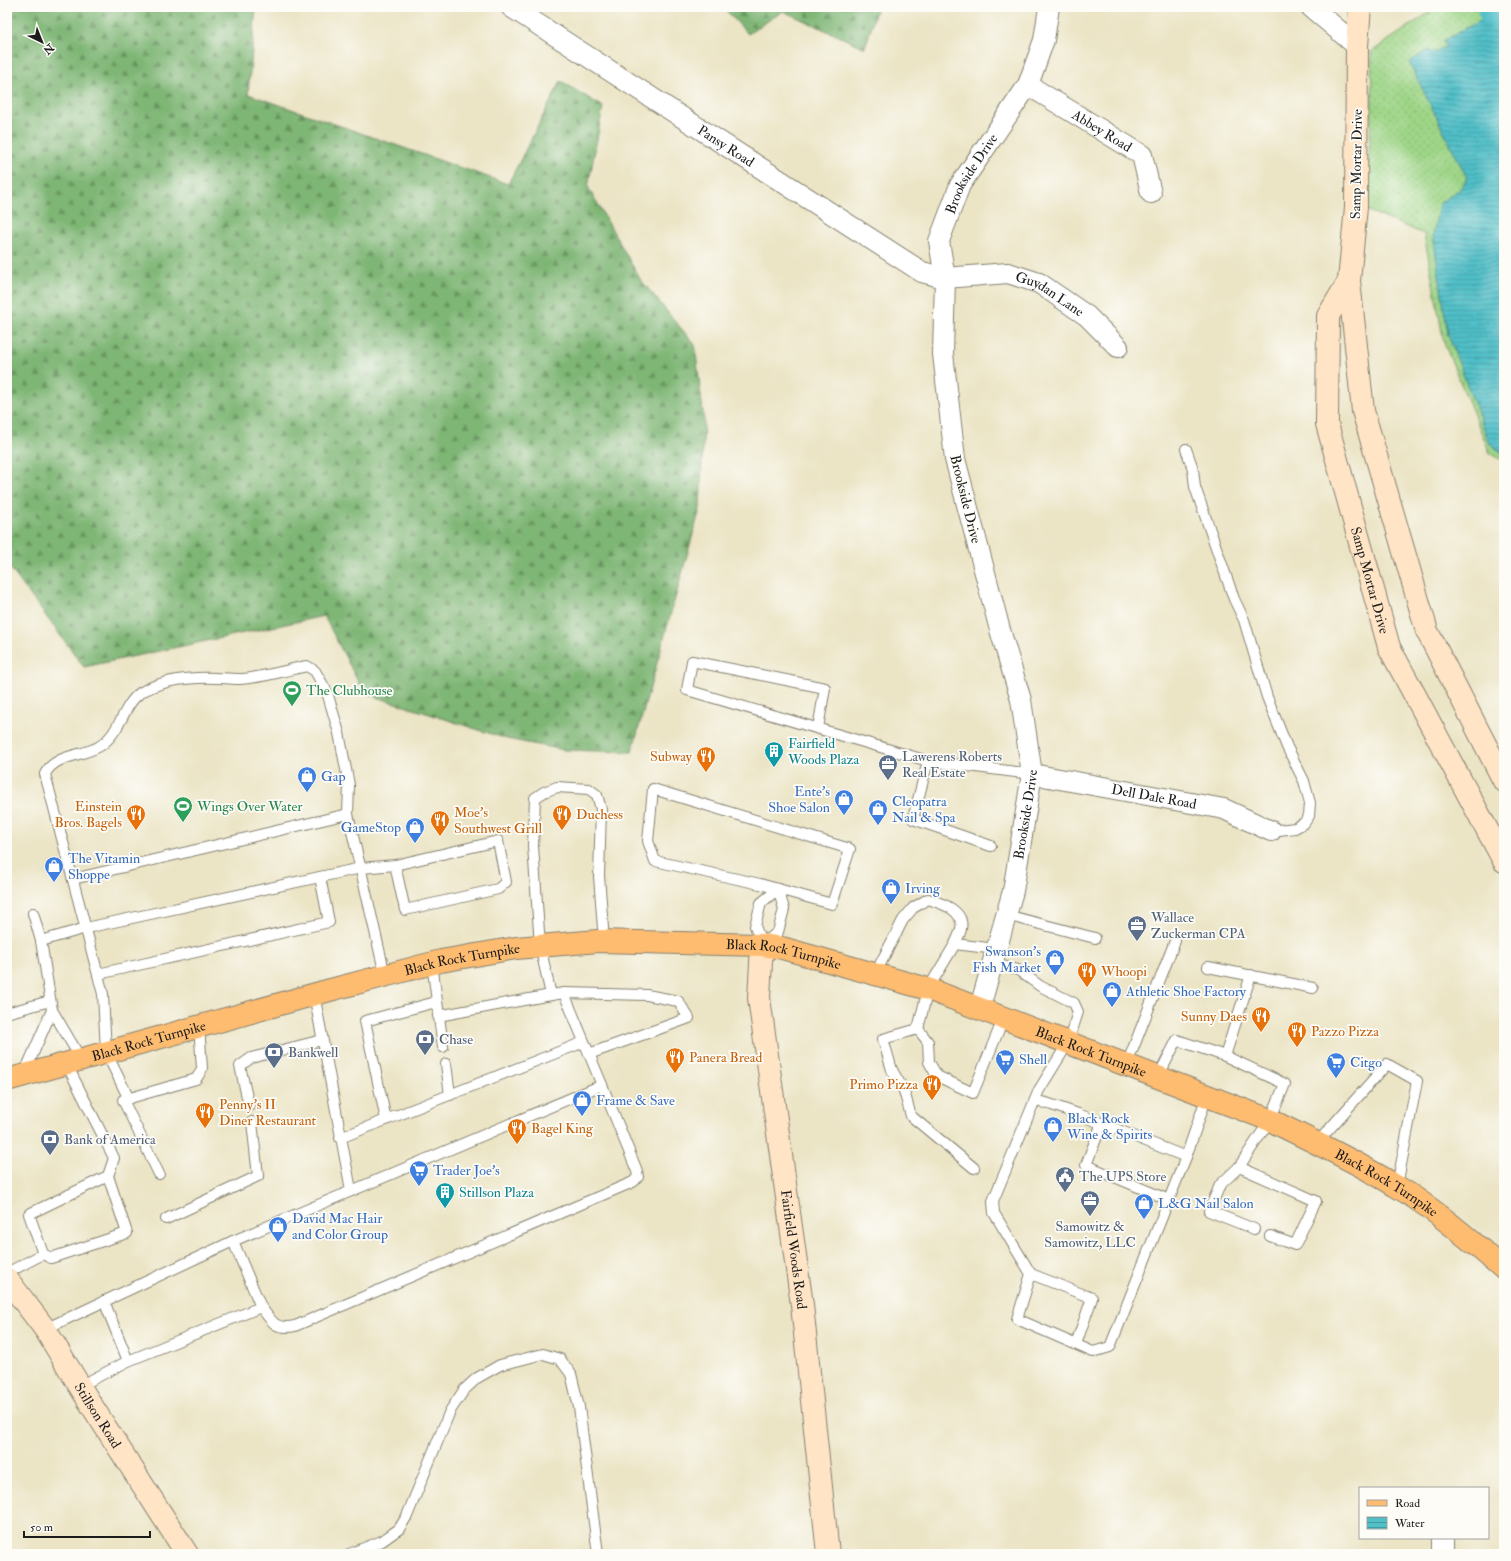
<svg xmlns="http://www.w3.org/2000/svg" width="1511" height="1561" font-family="'IM FELL Double Pica',serif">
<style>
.grass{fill:url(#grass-dots);stroke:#5d7852}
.forest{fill:url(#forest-firs);stroke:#4d6948}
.water{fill:url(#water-rules);stroke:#366e72}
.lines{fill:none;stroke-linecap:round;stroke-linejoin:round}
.river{stroke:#51bfc8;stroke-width:30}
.lane-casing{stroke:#848070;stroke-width:12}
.street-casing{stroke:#848070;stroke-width:22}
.secondary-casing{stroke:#848070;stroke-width:24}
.primary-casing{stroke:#848070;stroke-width:24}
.lane{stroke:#fff;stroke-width:10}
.street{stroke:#fff;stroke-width:20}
.secondary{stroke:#ffe4c6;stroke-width:22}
.primary{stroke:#febc71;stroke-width:22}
.labels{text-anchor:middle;stroke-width:3.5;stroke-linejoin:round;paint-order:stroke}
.street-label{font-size:14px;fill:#1c1c1c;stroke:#fdfcf7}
.leisure-label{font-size:14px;fill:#27864d;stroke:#fdfcf7;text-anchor:start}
.culture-label{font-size:14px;fill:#0d838f;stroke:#fdfcf7;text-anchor:start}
.food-label{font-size:14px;fill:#c56008;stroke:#fdfcf7;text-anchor:start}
.service-label{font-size:14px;fill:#4e5e75;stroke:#fdfcf7;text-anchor:start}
.shop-label{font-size:14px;fill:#366cbe;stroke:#fdfcf7;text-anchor:start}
</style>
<defs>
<pattern id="grass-dots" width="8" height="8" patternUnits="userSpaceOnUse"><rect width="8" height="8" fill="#9ed587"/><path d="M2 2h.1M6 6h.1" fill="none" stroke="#88b674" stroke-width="1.8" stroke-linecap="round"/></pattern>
<pattern id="forest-firs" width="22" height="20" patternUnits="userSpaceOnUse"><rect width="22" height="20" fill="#7eb674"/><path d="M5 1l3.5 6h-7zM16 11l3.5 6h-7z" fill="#66935e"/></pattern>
<pattern id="water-rules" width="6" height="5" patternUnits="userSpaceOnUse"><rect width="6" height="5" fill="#51bfc8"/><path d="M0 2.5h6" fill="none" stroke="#429aa2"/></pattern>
</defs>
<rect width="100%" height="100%" fill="#fdfcf7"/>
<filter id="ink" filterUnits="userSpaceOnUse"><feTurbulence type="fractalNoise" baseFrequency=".025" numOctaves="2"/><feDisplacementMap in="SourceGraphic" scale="8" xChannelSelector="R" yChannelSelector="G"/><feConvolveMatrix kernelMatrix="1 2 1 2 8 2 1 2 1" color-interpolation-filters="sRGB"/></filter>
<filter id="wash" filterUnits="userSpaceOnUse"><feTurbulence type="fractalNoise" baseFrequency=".012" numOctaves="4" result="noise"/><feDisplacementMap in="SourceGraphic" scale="16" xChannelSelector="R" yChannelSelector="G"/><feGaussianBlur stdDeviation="0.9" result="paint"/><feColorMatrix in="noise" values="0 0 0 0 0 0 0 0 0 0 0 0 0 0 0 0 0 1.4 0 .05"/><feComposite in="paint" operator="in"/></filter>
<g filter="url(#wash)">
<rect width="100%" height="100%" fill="#ebe4c5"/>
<polygon class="grass" points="1433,7 1504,7 1504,461 1490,453 1444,343 1424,234 1366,210 1372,99 1371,52 1433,10"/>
<g class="forest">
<polygon points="7,7 256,7 248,94 508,184 561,81 603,107 588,187 640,279 695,345 704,421 700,509 632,752 564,750 507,739 364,693 324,616 84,667 7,564"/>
<polygon points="723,7 877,7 865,48 783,11 748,34"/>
</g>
<polygon class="water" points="1504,7 1504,454 1490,444 1448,335 1433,235 1439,204 1460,189 1467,178 1409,62 1429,50 1432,54 1446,46 1443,41"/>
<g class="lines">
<polyline class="river" points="1492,7 1494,13"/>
</g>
</g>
<g filter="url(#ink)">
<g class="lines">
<g class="lane-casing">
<g id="lane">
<polyline points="1186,449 1193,469 1195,487 1234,599 1244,620 1267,697 1287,747 1304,781 1310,803 1309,816 1304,823 1295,828 1271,831"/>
<polyline points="818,728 825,688 692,661 687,690 928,761 1032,774"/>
<polyline points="928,761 913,819 991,846"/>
<polygon points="653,789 850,849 832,904 760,884 655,861 648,841"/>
<polyline points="73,879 348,814 385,975"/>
<polygon points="778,889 784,909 778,932 762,945 755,926 761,903"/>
<polyline points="33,913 41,941 52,1010 81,1059"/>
<polyline points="1006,915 1095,938"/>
<polyline points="41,941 86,928 361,868 395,865 498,841 506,882 498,889 405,910 395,865"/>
<polyline points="432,963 443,1047"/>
<polyline points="992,963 1018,970 1040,986 1074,1003 1078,1012 1068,1043 1039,1090 993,1201 994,1213 1031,1274 1017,1319 1093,1352 1110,1347 1186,1157 1207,1096"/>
<polyline points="1208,967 1313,988"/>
<polyline points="98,974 329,922 320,877"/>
<path d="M875,974L903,920L913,908L928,899C941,903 965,910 961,929C960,934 957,939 955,944"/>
<polyline points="564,993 647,995 678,1001 689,1018 589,1054"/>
<polyline points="314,994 351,1190"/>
<polyline points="10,1012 50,1001"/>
<polyline points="438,1016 551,995"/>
<polyline points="918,1029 928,1042 929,1062 937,1076 973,1093 1004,1017"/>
<polyline points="1225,1056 1251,975"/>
<polyline points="66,1063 114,1158 108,1176"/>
<polyline points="446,1064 450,1095"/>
<polyline points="1127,1064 1175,941"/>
<polyline points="24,1074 52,1010"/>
<polyline points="1158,1077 1177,1040 1225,1056 1285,1084 1270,1120 1239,1167 1220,1185 1209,1211 1254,1229"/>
<path d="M128,1097L106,1052L103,994L45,774C55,754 82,757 100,746C121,732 123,705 140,693C163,679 191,677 217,678C225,678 233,679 241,679C261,678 287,670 307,666L315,671L327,692L339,733L349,785L348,814"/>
<polyline points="1035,1101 1046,1103 1078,1114 1186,1157"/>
<polyline points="249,1106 240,1066 251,1058 322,1040"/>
<polyline points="386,1120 365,1021 436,1002"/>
<polyline points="1102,1123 1086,1165 1169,1200"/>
<polyline points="340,1138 584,1042"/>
<polyline points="1317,1143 1387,1064 1417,1081 1397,1186"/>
<polyline points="1239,1167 1316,1201 1295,1245 1270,1236"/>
<polyline points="974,1168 911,1116 904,1091 892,1070 883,1039 918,1029 928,989 955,944 996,949"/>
<polyline points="159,1174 123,1100 196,1079 200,1073 202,1068 199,1026"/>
<polyline points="166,1219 258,1176 252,1122"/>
<polyline points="7,1273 43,1254 51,1258 127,1233 108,1176 29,1214 43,1254"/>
<polyline points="1031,1274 1092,1298 1076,1344"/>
<polyline points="104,1301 128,1361 261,1307 233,1241"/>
<path d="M261,1307C272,1322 275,1330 295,1326L633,1182L638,1177L637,1171L602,1085"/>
<polyline points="45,1329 233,1241 602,1085 564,993 551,995 540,946 533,846 535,798 544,792 557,787 589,789 597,795 601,809 599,876 604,941"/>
<polyline points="80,1386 128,1361"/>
<polyline points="349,1554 382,1541 399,1529 407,1516 450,1411 464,1390 477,1378 500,1365 543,1354 560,1359 571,1374 579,1407 598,1554"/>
</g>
</g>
<g class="street-casing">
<g id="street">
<path id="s1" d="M511,7L922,272L945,278L1008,273L1039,283L1087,316L1118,347"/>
<polyline points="1311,7 1357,46"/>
<path id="s2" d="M1028,85L1142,155L1151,193"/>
<path id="s3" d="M1032,774L1224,809L1271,831"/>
<path id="s4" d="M980,1007L1013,891L1032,774L1021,700L1000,630L955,459L943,354L945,278L939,241L960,185L1028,85L1044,40L1049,7"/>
<polyline points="1443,1554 1443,1538"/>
</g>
</g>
<g class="secondary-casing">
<g id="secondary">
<polyline points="1360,7 1357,46 1356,207 1349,281 1363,411 1427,631 1504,781"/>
<path id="s5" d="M1349,281L1328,316L1327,424L1389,647L1504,861"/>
<path id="s6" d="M762,945L759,998L802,1305L828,1554"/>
<path id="s7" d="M7,1279L45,1329L90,1403L187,1554"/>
</g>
</g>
<g class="primary-casing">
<g id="primary">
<path id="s8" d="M7,1080L330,990L441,961L516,948L598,941L762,945L782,948L928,989L1270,1120C1312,1141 1356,1161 1396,1186C1435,1209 1470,1240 1504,1269"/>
</g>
</g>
<use href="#lane" class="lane"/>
<use href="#street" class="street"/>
<use href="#secondary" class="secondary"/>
<use href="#primary" class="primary"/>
</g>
</g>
<defs>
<g id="stadium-pin" transform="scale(1)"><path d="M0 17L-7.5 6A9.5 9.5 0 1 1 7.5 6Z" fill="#2e9e5b" stroke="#fdfcf7"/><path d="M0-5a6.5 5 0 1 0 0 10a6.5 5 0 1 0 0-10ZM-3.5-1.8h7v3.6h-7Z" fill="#fff"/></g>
<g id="building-pin" transform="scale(1)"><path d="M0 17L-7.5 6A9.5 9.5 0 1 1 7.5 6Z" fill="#0f9aa8" stroke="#fdfcf7"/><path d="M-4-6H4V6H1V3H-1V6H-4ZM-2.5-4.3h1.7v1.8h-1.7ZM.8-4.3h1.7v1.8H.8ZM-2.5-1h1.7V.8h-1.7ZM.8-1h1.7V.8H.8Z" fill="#fff"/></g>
<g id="restaurant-pin" transform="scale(1)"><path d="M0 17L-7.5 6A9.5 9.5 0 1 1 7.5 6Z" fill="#e8710a" stroke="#fdfcf7"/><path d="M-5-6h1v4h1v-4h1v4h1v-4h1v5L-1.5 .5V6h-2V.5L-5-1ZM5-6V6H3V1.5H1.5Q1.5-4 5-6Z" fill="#fff"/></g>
<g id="office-pin" transform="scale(1)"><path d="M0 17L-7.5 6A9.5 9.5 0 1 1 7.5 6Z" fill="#5c6f8a" stroke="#fdfcf7"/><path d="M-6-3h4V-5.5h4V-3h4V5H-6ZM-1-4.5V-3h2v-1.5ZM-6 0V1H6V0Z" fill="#fff"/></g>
<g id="shop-pin" transform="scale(1)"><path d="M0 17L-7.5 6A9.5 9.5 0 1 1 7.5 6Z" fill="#3f7fe0" stroke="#fdfcf7"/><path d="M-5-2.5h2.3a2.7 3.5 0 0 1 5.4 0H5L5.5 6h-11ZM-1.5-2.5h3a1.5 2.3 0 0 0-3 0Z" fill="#fff"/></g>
<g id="bank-pin" transform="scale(1)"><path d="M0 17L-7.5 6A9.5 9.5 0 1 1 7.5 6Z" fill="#5c6f8a" stroke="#fdfcf7"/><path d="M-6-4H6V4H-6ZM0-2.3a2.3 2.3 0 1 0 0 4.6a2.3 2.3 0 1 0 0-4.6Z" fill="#fff"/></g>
<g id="supermarket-pin" transform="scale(1)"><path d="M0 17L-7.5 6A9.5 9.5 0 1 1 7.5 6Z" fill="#3f7fe0" stroke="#fdfcf7"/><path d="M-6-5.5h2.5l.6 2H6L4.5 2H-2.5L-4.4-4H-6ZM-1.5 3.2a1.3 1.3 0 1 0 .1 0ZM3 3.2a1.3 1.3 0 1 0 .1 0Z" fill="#fff"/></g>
<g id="civic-pin" transform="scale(1)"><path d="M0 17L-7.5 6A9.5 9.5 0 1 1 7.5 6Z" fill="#5c6f8a" stroke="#fdfcf7"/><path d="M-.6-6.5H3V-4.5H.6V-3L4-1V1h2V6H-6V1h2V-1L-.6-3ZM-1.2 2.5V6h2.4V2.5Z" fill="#fff"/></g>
</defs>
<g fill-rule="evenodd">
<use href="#stadium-pin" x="292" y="690"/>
<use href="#building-pin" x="774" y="751"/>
<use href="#restaurant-pin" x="706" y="756"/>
<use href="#office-pin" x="888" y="764"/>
<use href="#shop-pin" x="307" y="776"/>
<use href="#shop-pin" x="844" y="799"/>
<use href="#stadium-pin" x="183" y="806"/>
<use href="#shop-pin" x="878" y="809"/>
<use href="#restaurant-pin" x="136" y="814"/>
<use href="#restaurant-pin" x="562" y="814"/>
<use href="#restaurant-pin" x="440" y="820"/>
<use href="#shop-pin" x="415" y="827"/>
<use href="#shop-pin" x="54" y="866"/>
<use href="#shop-pin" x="891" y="888"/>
<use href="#office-pin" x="1137" y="925"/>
<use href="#shop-pin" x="1055" y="959"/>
<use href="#restaurant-pin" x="1087" y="971"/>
<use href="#shop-pin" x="1112" y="991"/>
<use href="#restaurant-pin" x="1261" y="1016"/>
<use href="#restaurant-pin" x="1297" y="1031"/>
<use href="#bank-pin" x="425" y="1039"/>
<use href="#bank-pin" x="274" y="1052"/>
<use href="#restaurant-pin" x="675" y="1057"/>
<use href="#supermarket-pin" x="1005" y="1059"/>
<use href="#supermarket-pin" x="1336" y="1062"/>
<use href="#restaurant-pin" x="932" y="1084"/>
<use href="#shop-pin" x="582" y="1100"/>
<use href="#restaurant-pin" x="205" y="1112"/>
<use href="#shop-pin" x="1053" y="1126"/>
<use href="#restaurant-pin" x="517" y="1128"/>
<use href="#bank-pin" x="50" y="1139"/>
<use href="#supermarket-pin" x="419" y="1170"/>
<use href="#civic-pin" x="1065" y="1176"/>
<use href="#building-pin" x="445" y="1192"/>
<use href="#office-pin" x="1090" y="1200"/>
<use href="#shop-pin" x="1144" y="1203"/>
<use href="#shop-pin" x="278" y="1226"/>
</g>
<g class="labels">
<g class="street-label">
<text dy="5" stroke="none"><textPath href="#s2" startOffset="87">Abbey Road</textPath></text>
<text dy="5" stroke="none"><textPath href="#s1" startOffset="256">Pansy Road</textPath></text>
<text transform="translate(1356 164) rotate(-89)" y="5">Samp Mortar Drive</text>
<text dy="5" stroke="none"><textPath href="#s4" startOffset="858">Brookside Drive</textPath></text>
<text dy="5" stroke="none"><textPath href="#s1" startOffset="623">Guydan Lane</textPath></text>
<text transform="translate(966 499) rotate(76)" y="5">Brookside Drive</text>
<text dy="5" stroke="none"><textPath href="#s5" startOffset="311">Samp Mortar Drive</textPath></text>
<text dy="5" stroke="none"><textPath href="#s3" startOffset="124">Dell Dale Road</textPath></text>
<text dy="5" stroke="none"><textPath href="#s4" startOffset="198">Brookside Drive</textPath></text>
<text dy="5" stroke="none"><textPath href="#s8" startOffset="795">Black Rock Turnpike</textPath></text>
<text dy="5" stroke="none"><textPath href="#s8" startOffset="471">Black Rock Turnpike</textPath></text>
<text dy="5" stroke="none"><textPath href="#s8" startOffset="147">Black Rock Turnpike</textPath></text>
<text dy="5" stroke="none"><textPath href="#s8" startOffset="1119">Black Rock Turnpike</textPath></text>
<text dy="5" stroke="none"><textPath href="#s8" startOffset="1443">Black Rock Turnpike</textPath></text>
<text dy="5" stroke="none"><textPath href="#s6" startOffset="307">Fairfield Woods Road</textPath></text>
<text dy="5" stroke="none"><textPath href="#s7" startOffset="164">Stillson Road</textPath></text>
</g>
<g class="leisure-label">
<text x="306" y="695">The Clubhouse</text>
<text x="197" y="811">Wings Over Water</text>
</g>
<g class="culture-label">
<text x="788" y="748">Fairfield<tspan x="788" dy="16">Woods Plaza</tspan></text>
<text x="459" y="1197">Stillson Plaza</text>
</g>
<g class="food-label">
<text x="692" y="761" text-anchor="end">Subway</text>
<text x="122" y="811" text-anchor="end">Einstein<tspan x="122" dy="16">Bros. Bagels</tspan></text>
<text x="454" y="817">Moe's<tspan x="454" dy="16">Southwest Grill</tspan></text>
<text x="576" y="819">Duchess</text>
<text x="1101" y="976">Whoopi</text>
<text x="1247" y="1021" text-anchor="end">Sunny Daes</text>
<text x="1311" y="1036">Pazzo Pizza</text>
<text x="689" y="1062">Panera Bread</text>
<text x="918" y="1089" text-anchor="end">Primo Pizza</text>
<text x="219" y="1109">Penny's II<tspan x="219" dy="16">Diner Restaurant</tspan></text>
<text x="531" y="1133">Bagel King</text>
</g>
<g class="service-label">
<text x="902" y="761">Lawerens Roberts<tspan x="902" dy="16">Real Estate</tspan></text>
<text x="1151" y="922">Wallace<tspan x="1151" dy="16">Zuckerman CPA</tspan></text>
<text x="439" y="1044">Chase</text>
<text x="288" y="1057">Bankwell</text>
<text x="64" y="1144">Bank of America</text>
<text x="1079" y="1181">The UPS Store</text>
<text x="1090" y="1231" text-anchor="middle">Samowitz &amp;<tspan x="1090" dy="16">Samowitz, LLC</tspan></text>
</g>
<g class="shop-label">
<text x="321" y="781">Gap</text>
<text x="830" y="796" text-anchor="end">Ente's<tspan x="830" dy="16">Shoe Salon</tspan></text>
<text x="892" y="806">Cleopatra<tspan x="892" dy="16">Nail &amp; Spa</tspan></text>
<text x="401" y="832" text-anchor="end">GameStop</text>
<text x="68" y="863">The Vitamin<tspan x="68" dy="16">Shoppe</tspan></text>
<text x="905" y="893">Irving</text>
<text x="1041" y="956" text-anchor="end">Swanson's<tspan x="1041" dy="16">Fish Market</tspan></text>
<text x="1126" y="996">Athletic Shoe Factory</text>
<text x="1019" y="1064">Shell</text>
<text x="1350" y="1067">Citgo</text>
<text x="596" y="1105">Frame &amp; Save</text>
<text x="1067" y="1123">Black Rock<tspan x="1067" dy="16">Wine &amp; Spirits</tspan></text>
<text x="433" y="1175">Trader Joe's</text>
<text x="1158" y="1208">L&amp;G Nail Salon</text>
<text x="292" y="1223">David Mac Hair<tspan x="292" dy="16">and Color Group</tspan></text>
</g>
</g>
<rect width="1511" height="1561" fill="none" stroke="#fdfcf7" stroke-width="24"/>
<rect x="1359" y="1487" width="130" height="52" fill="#fdfcf7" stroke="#a3a29f"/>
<rect x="1367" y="1500" width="20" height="6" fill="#febc71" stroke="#a3a29f"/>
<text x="1395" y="1507" font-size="12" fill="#1c1c1c">Road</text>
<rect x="1367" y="1517" width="20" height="12" fill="url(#water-rules)" stroke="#a3a29f"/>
<text x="1395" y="1527" font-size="12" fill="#1c1c1c">Water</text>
<g transform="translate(42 42) rotate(137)" stroke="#fdfcf7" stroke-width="3" paint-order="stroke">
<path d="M0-3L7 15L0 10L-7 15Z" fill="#1c1c1c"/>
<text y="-6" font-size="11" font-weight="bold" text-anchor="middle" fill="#1c1c1c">N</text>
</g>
<path d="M24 1531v6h126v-6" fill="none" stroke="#1c1c1c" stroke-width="2"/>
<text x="30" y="1531" font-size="12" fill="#1c1c1c" stroke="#fdfcf7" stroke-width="3" paint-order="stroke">50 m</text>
</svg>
